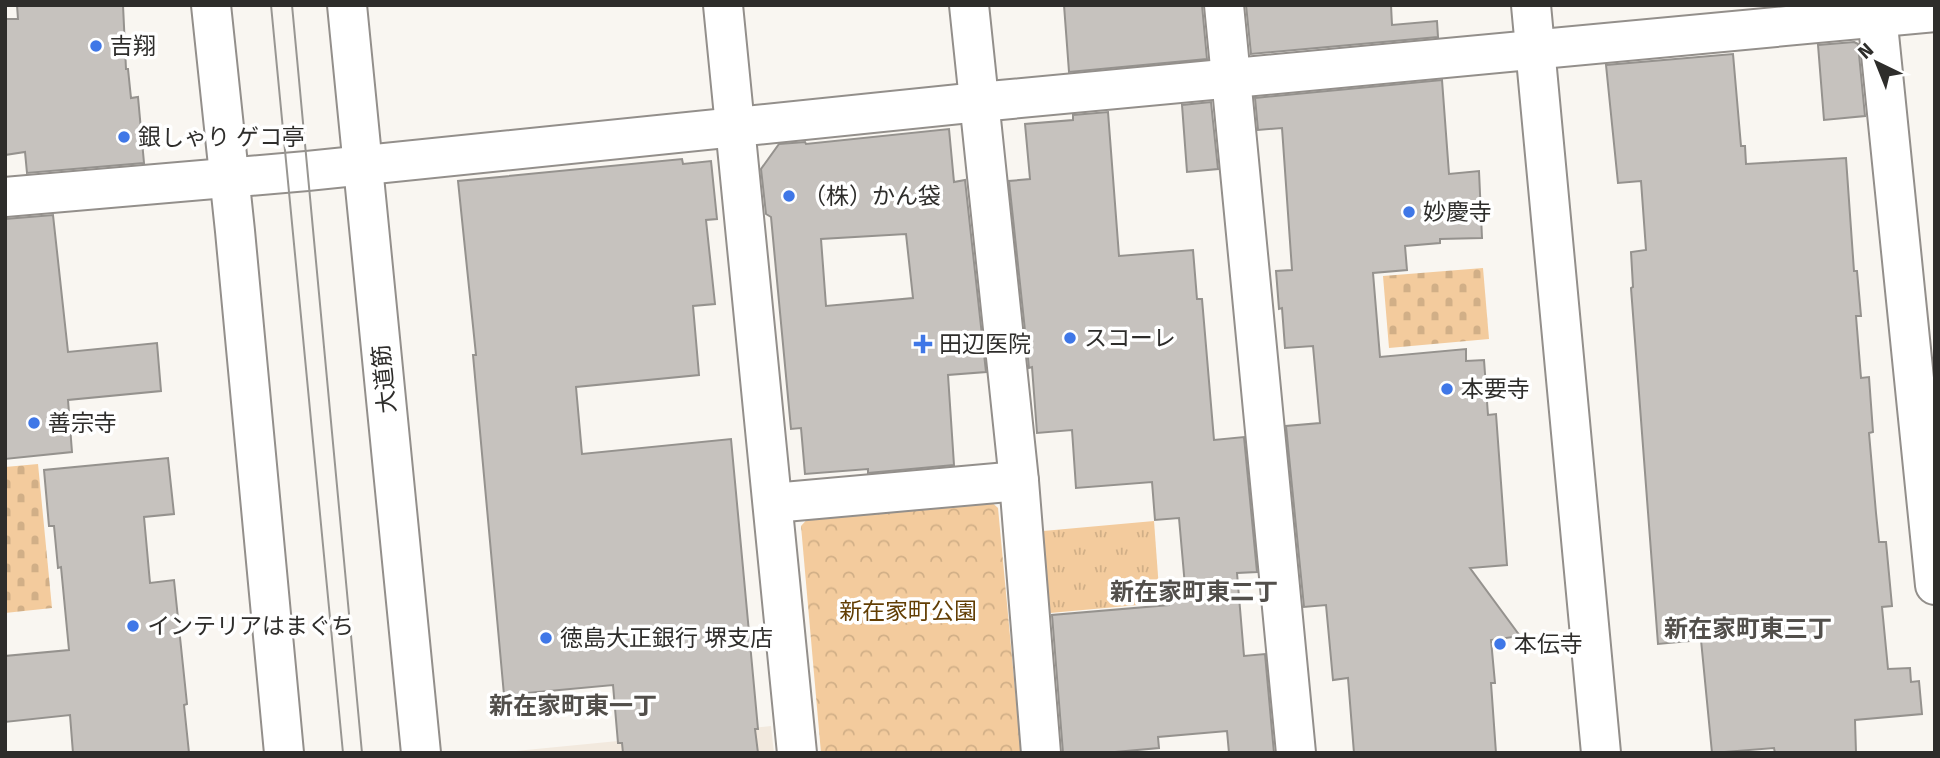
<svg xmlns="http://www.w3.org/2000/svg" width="1940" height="758" font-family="'Fira Sans','Noto Sans JP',sans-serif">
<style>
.built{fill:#f2e9de}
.grass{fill:url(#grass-tufts)}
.cemetery{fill:url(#cemetery-stones)}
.park{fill:url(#park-crowns)}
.building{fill:#c6c2be;stroke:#95928e;stroke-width:2;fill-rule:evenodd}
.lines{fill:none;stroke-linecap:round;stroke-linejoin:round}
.minor-casing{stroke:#938f8b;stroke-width:42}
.major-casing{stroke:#938f8b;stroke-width:42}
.minor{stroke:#fff;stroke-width:38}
.major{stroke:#fff;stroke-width:38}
.tram{stroke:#989692;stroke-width:2}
.poi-dot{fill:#3f77e7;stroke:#fff;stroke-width:2.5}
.labels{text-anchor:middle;stroke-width:7;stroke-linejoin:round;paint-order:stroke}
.poi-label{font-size:23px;fill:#2e2d2b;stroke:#fff;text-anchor:start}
.street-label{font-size:23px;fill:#2e2d2b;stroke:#fff}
.park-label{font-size:23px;fill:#623e04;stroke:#fff}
.neighbourhood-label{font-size:24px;font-weight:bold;fill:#524f4b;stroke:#fff}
</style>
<defs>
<pattern id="grass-tufts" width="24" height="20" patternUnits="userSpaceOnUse" patternTransform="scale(1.75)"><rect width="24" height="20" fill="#f3cb9d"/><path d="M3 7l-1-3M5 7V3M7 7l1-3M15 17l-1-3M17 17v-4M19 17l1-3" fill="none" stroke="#d1af87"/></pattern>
<pattern id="cemetery-stones" width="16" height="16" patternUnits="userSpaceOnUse" patternTransform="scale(1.75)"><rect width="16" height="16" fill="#f3cb9d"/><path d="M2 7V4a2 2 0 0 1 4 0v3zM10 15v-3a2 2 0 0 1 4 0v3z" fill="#d1af87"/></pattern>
<pattern id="park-crowns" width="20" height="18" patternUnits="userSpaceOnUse" patternTransform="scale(1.75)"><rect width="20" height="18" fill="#f3cb9d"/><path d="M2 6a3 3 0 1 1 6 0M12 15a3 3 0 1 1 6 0" fill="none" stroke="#d1af87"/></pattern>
</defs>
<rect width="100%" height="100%" fill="#f9f6f1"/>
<polygon class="built" points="771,726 774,753 505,752"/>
<polygon class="grass" points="1154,521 1160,603 1050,613 1043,531"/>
<g class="cemetery">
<polygon points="1483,268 1489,339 1389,348 1383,276"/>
<polygon points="38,464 52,608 5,613 5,467"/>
</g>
<polygon class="park" points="985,496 998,508 1021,753 821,753 801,526 812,514"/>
<g class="building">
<polygon points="17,5 123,5 126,69 128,69 131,98 138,97 144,163 27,173 25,152 5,155 5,19 18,19"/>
<polygon points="1064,5 1202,5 1207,59 1069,72"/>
<polygon points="1246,5 1391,5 1392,25 1437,21 1438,37 1251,54"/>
<polygon points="1854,42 1858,44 1865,116 1824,120 1818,45"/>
<polygon points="1733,54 1741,146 1745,146 1746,164 1846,158 1854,271 1857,271 1861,316 1856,316 1861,378 1869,377 1873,432 1869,433 1876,513 1879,542 1886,542 1892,606 1882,607 1888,669 1910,668 1911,682 1919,681 1922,714 1855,720 1856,753 1775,753 1774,748 1712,753 1701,640 1658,644 1631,288 1633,287 1631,252 1646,250 1641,181 1618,183 1606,65"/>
<polygon points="1442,80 1449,174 1479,171 1482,238 1440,239 1440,243 1405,246 1407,270 1373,273 1380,357 1466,349 1466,361 1484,360 1488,415 1496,414 1507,565 1470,568 1520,636 1491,640 1495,683 1491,683 1496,753 1354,753 1348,678 1333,680 1326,605 1304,607 1286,426 1320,423 1313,346 1285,348 1282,308 1279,309 1276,271 1292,270 1282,128 1258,130 1255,98"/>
<polygon points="1211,102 1218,169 1187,172 1182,105"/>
<polygon points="1108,112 1119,256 1193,250 1197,299 1202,299 1214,440 1244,437 1257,572 1237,573 1244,656 1265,654 1274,753 1229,753 1227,731 1158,737 1159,748 1104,753 1063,753 1052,615 1169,605 1168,588 1185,586 1179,518 1155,520 1152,482 1076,488 1072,430 1037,433 1032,367 1029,368 1009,181 1030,179 1025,124 1073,120 1073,115"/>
<path d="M949,129L954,182L965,180L986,372L948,375L954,465L868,473V469L805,474L801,428L791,429L771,217L766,214L761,169L779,144L805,142L806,144ZM906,234L913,298L826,306L821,239Z"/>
<polygon points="682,159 683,164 711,161 717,219 706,220 715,304 693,306 699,375 576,387 582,454 731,439 758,729 755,729 758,753 623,753 622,743 618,743 613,685 504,695 473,355 476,355 458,181"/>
<polygon points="53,215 68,352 157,343 161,391 68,400 72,452 5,459 5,219"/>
<polygon points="168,458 174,514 144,517 150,583 174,580 187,704 184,705 189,753 73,753 70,715 5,722 5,656 69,650 61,567 58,568 54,526 49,526 44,470"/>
</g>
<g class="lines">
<g class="minor-casing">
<g id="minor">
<polyline points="723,5 797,753"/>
<polyline points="969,5 1019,481 1041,753"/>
<polyline points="1224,5 1296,753"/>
<polyline points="1531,5 1601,753"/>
<polyline points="1876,5 1935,585"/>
<polyline points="5,197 307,171 979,102 1935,12"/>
<polyline points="773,503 1019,481"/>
</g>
</g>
<g class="major-casing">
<g id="major">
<polyline points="211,5 235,231 284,753"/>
<polyline points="347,5 421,753"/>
</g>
</g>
<use href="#minor" class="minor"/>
<use href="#major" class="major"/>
<g class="tram">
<polyline points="271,5 343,753"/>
<polyline points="292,5 362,753"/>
</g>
</g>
<g class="poi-dot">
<circle cx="96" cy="46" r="7"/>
<circle cx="124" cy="137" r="7"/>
<circle cx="789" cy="196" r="7"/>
<circle cx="1409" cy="212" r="7"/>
<circle cx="1070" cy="338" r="7"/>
<path d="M919.5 333.5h7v7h7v7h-7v7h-7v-7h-7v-7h7z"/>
<circle cx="1447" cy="389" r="7"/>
<circle cx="34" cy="423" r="7"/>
<circle cx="133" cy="626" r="7"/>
<circle cx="546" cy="638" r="7"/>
<circle cx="1500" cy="644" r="7"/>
</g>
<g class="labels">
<g class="poi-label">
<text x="110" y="54">吉翔</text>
<text x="138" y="145">銀しゃり ゲコ亭</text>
<text x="803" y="204">（株）かん袋</text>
<text x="1423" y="220">妙慶寺</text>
<text x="1084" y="346">スコーレ</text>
<text x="939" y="352">田辺医院</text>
<text x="1461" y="397">本要寺</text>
<text x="48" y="431">善宗寺</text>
<text x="147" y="634">インテリアはまぐち</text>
<text x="560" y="646">徳島大正銀行 堺支店</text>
<text x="1514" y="652">本伝寺</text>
</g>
<g class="street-label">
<text transform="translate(384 379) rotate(-96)" y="8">大道筋</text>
</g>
<g class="park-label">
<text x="908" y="619">新在家町公園</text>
</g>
<g class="neighbourhood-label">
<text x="1194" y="600">新在家町東二丁</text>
<text x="1748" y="637">新在家町東三丁</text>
<text x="573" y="714">新在家町東一丁</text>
</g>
</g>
<rect width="1940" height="758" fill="none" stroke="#2e2d2b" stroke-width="14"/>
<g transform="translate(1877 63) rotate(317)" stroke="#ffffff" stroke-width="5" paint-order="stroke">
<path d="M0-5L12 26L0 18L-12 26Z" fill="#2e2d2b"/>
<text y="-10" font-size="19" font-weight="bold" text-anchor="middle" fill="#2e2d2b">N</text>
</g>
</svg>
